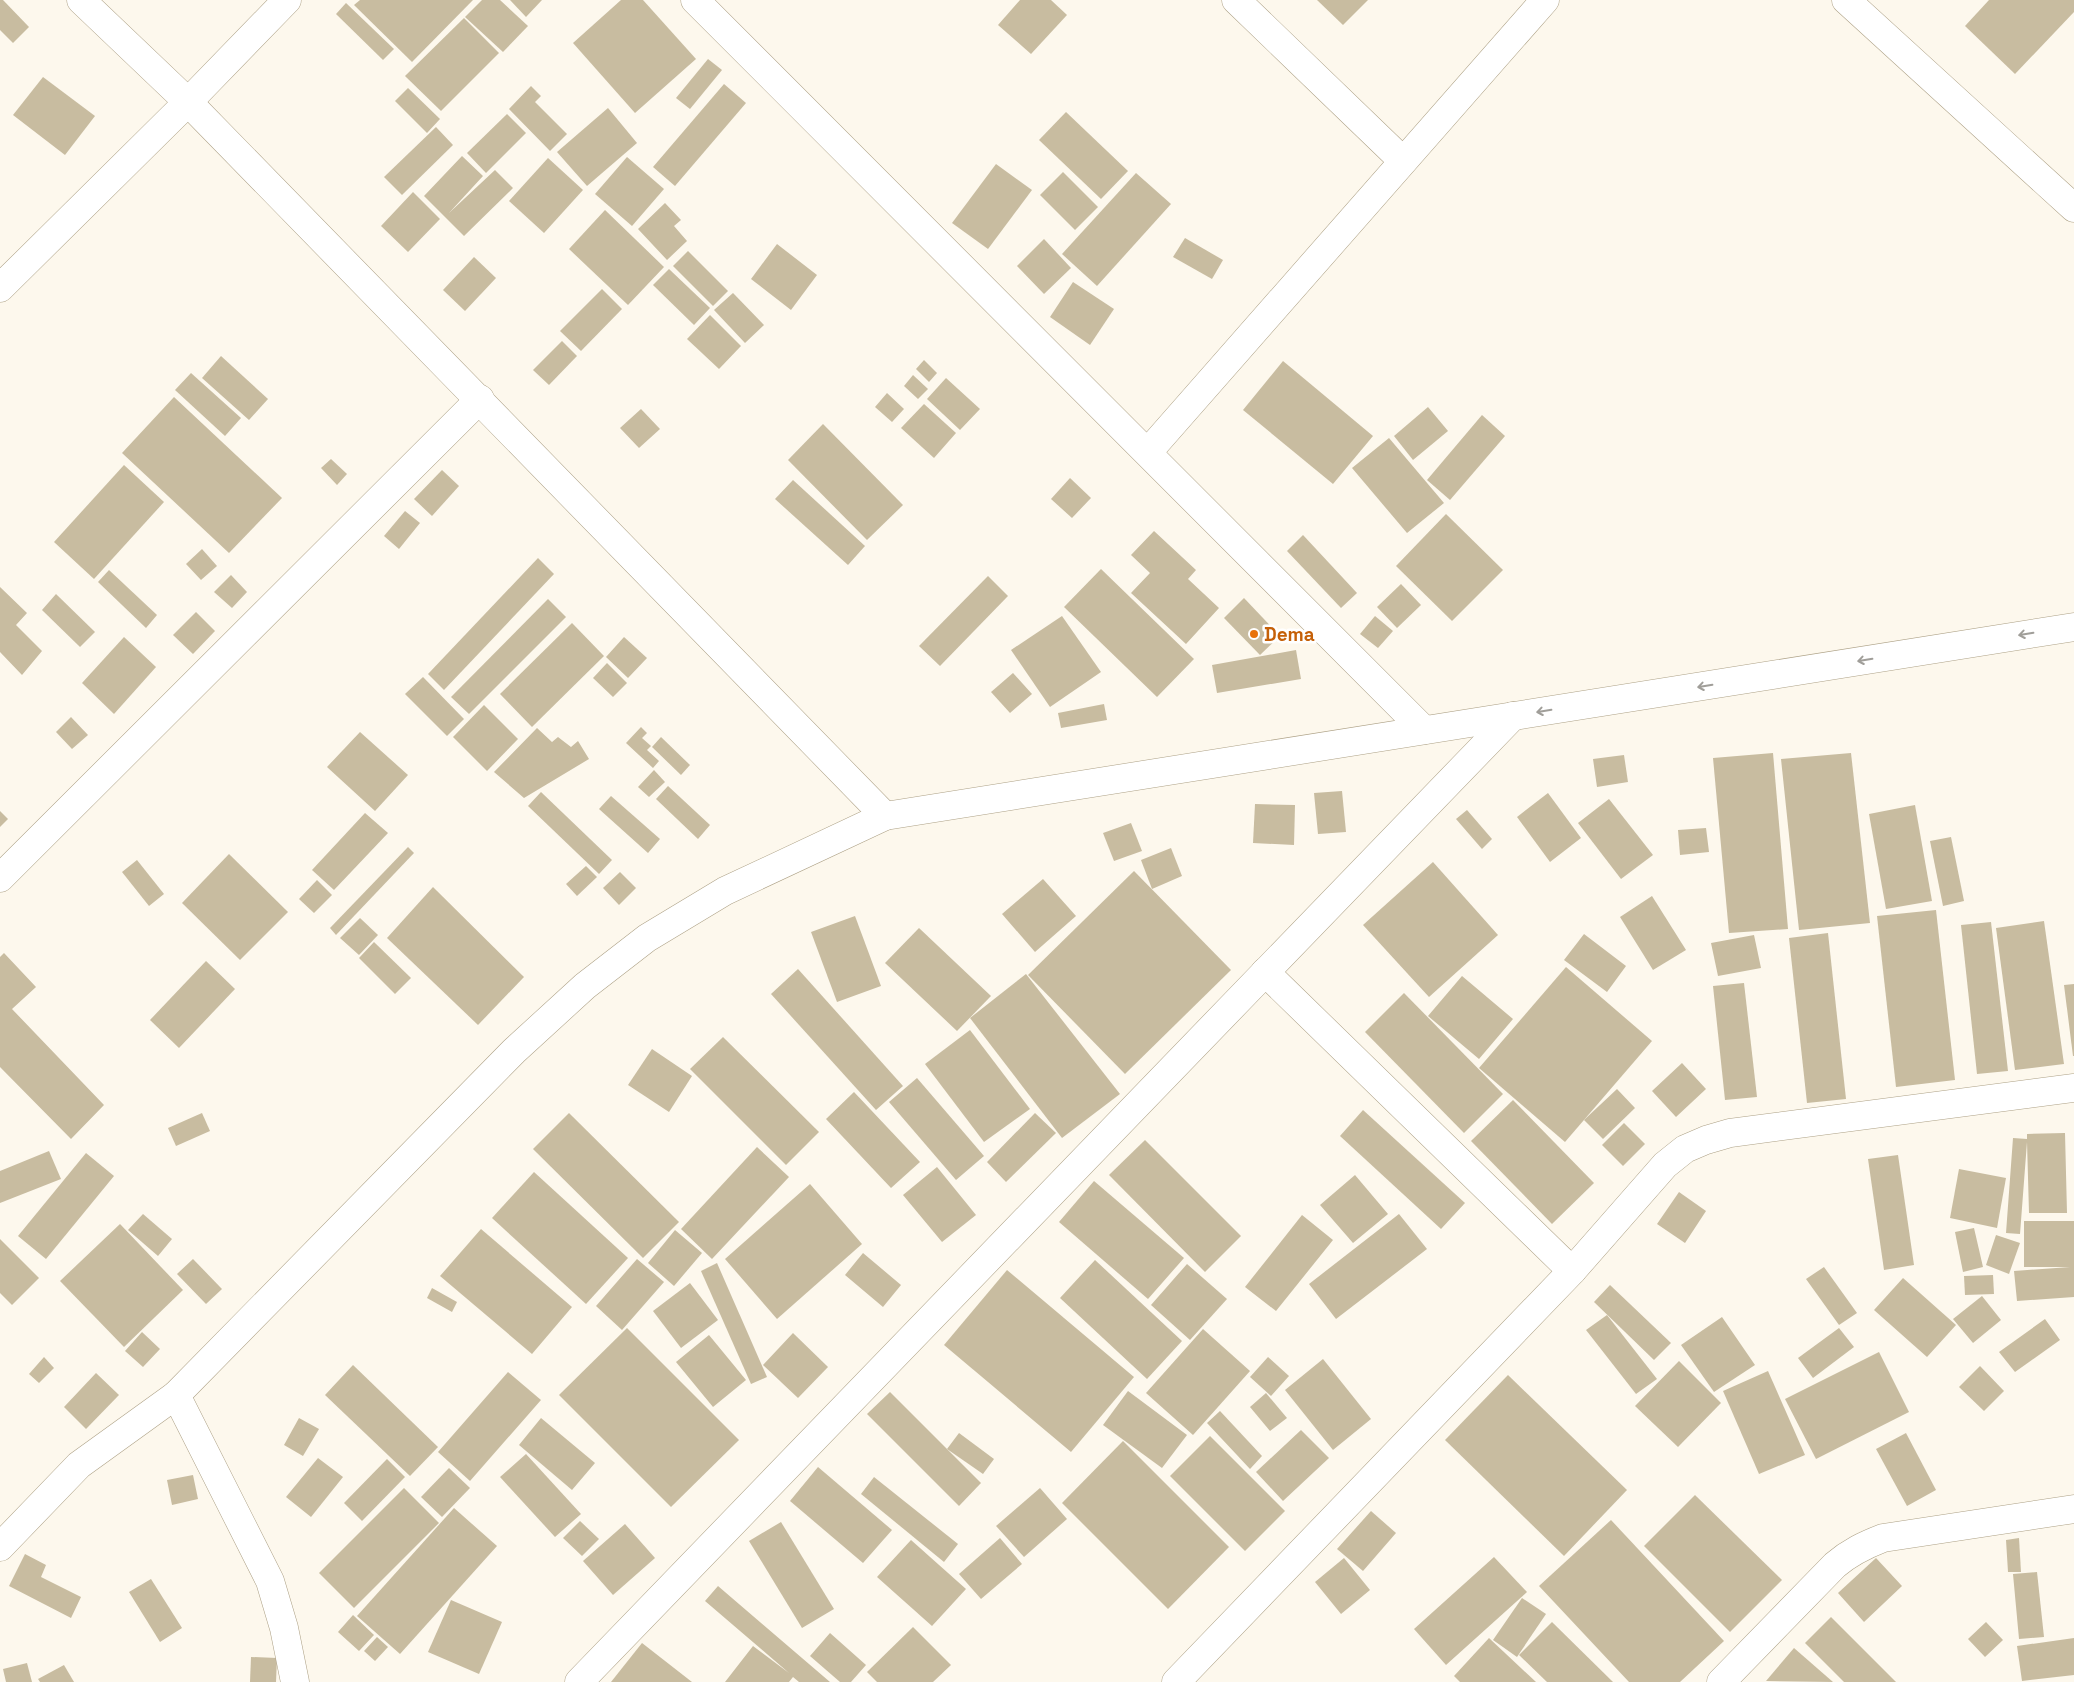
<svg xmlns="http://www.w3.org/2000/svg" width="2074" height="1682" font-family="'Space Grotesk',sans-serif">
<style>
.building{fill:#c8bca0}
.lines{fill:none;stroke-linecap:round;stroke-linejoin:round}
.minor-casing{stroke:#ada186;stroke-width:29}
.minor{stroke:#fff;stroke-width:28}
.oneway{stroke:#a09e99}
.food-dot{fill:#e8710a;stroke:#fff;stroke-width:2}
.labels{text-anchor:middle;stroke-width:5;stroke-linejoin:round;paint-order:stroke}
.food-label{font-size:19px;font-weight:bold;fill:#c56008;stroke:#fff;text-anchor:start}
</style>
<rect width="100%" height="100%" fill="#fdf8ed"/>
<g class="building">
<polygon points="0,0 3,0 29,27 13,43 0,30"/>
<polygon points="360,0 473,0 412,62 354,5"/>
<polygon points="482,0 500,0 528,26 503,52 465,17"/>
<polygon points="510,0 542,0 526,17"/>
<polygon points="621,0 643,0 696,59 635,113 573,43"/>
<polygon points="1020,0 1051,0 1067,15 1031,54 998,25"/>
<polygon points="1317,0 1368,0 1343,25"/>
<polygon points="1989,0 2074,0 2074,12 2015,74 1965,26"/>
<polygon points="346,3 394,49 383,60 336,14"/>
<polygon points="464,18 499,53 441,111 405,76"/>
<polygon points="708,59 722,70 690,109 676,98"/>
<polygon points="43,77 95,116 65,155 13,115"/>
<polygon points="724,84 746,103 675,186 653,167"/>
<polygon points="531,86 541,96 535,102 567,134 550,151 509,109"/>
<polygon points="408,88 440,119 427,133 395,101"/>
<polygon points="608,108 637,143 587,186 557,152"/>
<polygon points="1066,112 1128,171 1101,199 1039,140"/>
<polygon points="507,114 526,133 486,173 467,153"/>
<polygon points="436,127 453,145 402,195 384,177"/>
<polygon points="462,156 483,176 449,213 495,170 513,188 464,236 424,196"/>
<polygon points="627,157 664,189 632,226 595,194"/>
<polygon points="548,158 583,190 544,233 509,201"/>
<polygon points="996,164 1032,190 988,249 952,223"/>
<polygon points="1063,172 1098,207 1075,230 1040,195"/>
<polygon points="1136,173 1171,204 1097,286 1062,254"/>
<polygon points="413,192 440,219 408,252 381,226"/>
<polygon points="665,203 681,220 674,226 687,241 667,260 638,229"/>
<polygon points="605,210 664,267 628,305 569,249"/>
<polygon points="1185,238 1223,260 1212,279 1173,257"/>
<polygon points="1044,239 1071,268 1044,294 1017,266"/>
<polygon points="777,244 817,275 791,310 751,279"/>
<polygon points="688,251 728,291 713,306 673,266"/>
<polygon points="474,257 496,278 465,311 443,290"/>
<polygon points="669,269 710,308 694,325 653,285"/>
<polygon points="1073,282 1114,309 1090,345 1050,317"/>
<polygon points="602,289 622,309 581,351 560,331"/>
<polygon points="733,293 764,325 745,343 714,310"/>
<polygon points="710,315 741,346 719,369 687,339"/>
<polygon points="562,341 577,356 549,385 533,370"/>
<polygon points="221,356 268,399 249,420 202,378"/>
<polygon points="924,360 937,373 929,382 916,369"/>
<polygon points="1283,361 1373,436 1333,484 1243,410"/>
<polygon points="191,373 241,418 225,436 175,390"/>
<polygon points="913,375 928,389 918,399 904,386"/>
<polygon points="946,378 980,409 960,430 927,399"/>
<polygon points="887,393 904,409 892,422 875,407"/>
<polygon points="174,397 282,498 229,553 122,453"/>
<polygon points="924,404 956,433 934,458 901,428"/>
<polygon points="1428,407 1448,431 1413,460 1394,436"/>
<polygon points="641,409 660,429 639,448 620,428"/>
<polygon points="1482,415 1505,436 1450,500 1427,480"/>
<polygon points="823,424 903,505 867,540 788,460"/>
<polygon points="1389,438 1444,503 1407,533 1352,468"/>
<polygon points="331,459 347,474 337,485 321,468"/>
<polygon points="124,465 164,502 94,579 54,542"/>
<polygon points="442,470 459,486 432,516 414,499"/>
<polygon points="1070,478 1091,498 1072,518 1051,499"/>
<polygon points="793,480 865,546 848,565 775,499"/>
<polygon points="405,511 420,523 399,549 384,536"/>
<polygon points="1446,514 1503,570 1452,621 1396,566"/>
<polygon points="1154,531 1196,570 1188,579 1219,608 1186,644 1131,593 1150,573 1131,555"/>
<polygon points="1303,535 1357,593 1341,608 1287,551"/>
<polygon points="202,549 217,566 201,580 186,564"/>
<polygon points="538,558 554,574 444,690 428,674"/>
<polygon points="1101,569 1194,659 1157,697 1064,607"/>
<polygon points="109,570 157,615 146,628 98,582"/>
<polygon points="231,575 247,592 232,608 214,592"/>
<polygon points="988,576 1008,596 940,666 919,646"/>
<polygon points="1401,584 1421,605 1397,628 1377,607"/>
<polygon points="0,587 27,613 16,625 42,651 22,675 0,652"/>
<polygon points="56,594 95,632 80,647 42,610"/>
<polygon points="1244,598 1280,636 1260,655 1224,618"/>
<polygon points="548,599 566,617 469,714 451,697"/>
<polygon points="196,612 215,631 193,654 173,635"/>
<polygon points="1062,616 1101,672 1050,707 1011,650"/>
<polygon points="1375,616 1393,631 1378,648 1360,634"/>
<polygon points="572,623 604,656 532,727 500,694"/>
<polygon points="124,637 156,667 114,714 82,683"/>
<polygon points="624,637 647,658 628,678 606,657"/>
<polygon points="1296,650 1301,679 1217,693 1212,665"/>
<polygon points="607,663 627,683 613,697 593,678"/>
<polygon points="1013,673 1032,694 1010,713 991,692"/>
<polygon points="423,677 464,719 447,736 405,694"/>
<polygon points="1104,704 1107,720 1061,728 1058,713"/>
<polygon points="484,705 518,739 487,771 453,737"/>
<polygon points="71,717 88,735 72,749 56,732"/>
<polygon points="641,727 647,733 642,738 651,746 647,750 659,761 653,768 626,743"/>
<polygon points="537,728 552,742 558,737 571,747 578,741 589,759 524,798 494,772"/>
<polygon points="360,732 408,775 375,811 327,767"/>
<polygon points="661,737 690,765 681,775 652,747"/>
<polygon points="1773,753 1788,929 1729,933 1713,758"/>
<polygon points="1851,753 1870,923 1799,930 1781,759"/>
<polygon points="1624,755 1628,782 1597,787 1593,759"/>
<polygon points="654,770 665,782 649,797 638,787"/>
<polygon points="668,786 710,825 698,839 656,799"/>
<polygon points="1342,791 1346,832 1318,834 1314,793"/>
<polygon points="541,792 612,860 599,874 528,806"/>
<polygon points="1548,793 1581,838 1550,862 1517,817"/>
<polygon points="611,796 660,839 648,853 599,809"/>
<polygon points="1609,799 1653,855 1621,879 1578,823"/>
<polygon points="1255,804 1295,805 1294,845 1253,843"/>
<polygon points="1915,805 1932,901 1886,909 1869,814"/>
<polygon points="1467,810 1492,839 1482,849 1456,819"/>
<polygon points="0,811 8,819 0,827"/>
<polygon points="365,813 388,833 334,890 312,870"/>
<polygon points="1131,823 1142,851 1114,861 1103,833"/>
<polygon points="1706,828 1709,852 1680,855 1678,830"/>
<polygon points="1951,837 1964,901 1943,906 1930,841"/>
<polygon points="408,847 414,853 336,935 330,928"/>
<polygon points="1171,848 1182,876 1152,889 1141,860"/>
<polygon points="229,854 288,912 240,960 182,903"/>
<polygon points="137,860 164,894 149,906 122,872"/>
<polygon points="1433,862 1498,935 1429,997 1363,925"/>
<polygon points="586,866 597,877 577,896 566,884"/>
<polygon points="1134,871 1231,970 1125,1074 1028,975"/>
<polygon points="620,872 636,888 619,905 603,888"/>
<polygon points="1043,879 1076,916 1035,952 1002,914"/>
<polygon points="317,880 332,895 314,913 299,899"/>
<polygon points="433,887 524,977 478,1025 387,938"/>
<polygon points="1652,896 1686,950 1653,970 1620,917"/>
<polygon points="1936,910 1955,1080 1896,1087 1877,916"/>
<polygon points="855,916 881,986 837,1002 811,932"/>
<polygon points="360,918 378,935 359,955 340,938"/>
<polygon points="2044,921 2064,1064 2015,1070 1996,928"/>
<polygon points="1991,922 2008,1071 1977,1074 1961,925"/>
<polygon points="919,928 991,996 957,1031 885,963"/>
<polygon points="1828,933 1846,1099 1807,1103 1789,938"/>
<polygon points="1584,934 1626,966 1607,992 1564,960"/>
<polygon points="1754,935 1761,968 1718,976 1711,943"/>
<polygon points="374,942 411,978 395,994 359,958"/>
<polygon points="4,953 36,987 12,1009 104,1105 71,1139 0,1067 0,957"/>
<polygon points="206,961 235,989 179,1048 150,1020"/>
<polygon points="1566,967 1652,1041 1565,1142 1479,1068"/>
<polygon points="798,969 903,1086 876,1110 771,994"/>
<polygon points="1026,974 1120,1094 1062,1138 970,1018"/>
<polygon points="1462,976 1513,1019 1479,1059 1428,1016"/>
<polygon points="1744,983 1757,1097 1725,1100 1713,986"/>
<polygon points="2074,984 2074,1056 2073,1056 2064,985"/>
<polygon points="1404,993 1503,1094 1464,1133 1365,1032"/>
<polygon points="970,1030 1030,1109 984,1142 925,1064"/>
<polygon points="723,1037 819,1132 786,1165 690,1069"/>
<polygon points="652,1049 692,1076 669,1112 628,1085"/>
<polygon points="1682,1063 1706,1089 1676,1117 1652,1091"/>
<polygon points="917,1078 984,1156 956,1180 889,1102"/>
<polygon points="1617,1089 1635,1108 1603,1139 1584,1120"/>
<polygon points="854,1092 920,1162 891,1188 826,1119"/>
<polygon points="1513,1100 1594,1183 1552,1224 1471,1141"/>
<polygon points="1363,1110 1465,1203 1441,1229 1340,1136"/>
<polygon points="202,1113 210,1131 176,1146 168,1128"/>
<polygon points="569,1113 679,1222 643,1258 533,1149"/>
<polygon points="1035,1113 1056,1133 1006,1182 987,1162"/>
<polygon points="1624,1123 1645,1144 1623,1166 1602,1145"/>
<polygon points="2065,1133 2067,1213 2029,1213 2027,1142 2020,1234 2006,1233 2013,1138 2027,1139 2027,1134"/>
<polygon points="1145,1140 1241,1236 1205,1272 1109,1175"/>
<polygon points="757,1147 789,1177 712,1259 681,1229"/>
<polygon points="49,1151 61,1179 0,1203 0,1171"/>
<polygon points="86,1153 114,1176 46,1259 18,1236"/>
<polygon points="1898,1155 1914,1265 1884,1270 1868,1159"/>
<polygon points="937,1167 976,1215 942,1242 903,1195"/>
<polygon points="1959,1169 2006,1178 1997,1228 1950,1218"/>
<polygon points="534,1172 628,1258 586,1304 492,1218"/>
<polygon points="1355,1175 1388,1214 1353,1243 1320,1205"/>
<polygon points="1094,1181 1184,1258 1148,1299 1059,1222"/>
<polygon points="810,1184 862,1244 777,1319 725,1259"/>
<polygon points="1679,1192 1706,1211 1685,1243 1657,1224"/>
<polygon points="143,1214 172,1239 158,1256 128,1230"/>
<polygon points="1399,1214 1427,1249 1336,1319 1309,1284"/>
<polygon points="1302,1215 1333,1240 1276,1311 1245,1287"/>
<polygon points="2024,1221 2074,1221 2074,1297 2017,1301 2014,1271 2070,1267 2024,1267"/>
<polygon points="120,1224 183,1290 124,1347 60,1281"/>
<polygon points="1974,1228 1983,1267 1963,1272 1955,1232"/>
<polygon points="481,1229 572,1307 532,1354 440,1276"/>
<polygon points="675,1230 702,1253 674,1286 648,1263"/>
<polygon points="1996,1235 2020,1243 2009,1274 1986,1265"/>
<polygon points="0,1239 39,1278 12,1305 0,1293"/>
<polygon points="863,1253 901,1285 883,1307 845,1275"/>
<polygon points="193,1259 222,1289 206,1304 177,1274"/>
<polygon points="637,1259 664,1282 622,1330 596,1306"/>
<polygon points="1095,1260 1182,1341 1147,1379 1060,1298"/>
<polygon points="717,1263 767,1377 751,1384 701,1271"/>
<polygon points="1187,1264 1227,1299 1190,1340 1151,1305"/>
<polygon points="1824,1267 1857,1313 1839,1325 1806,1279"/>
<polygon points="1007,1270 1134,1377 1071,1452 944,1345"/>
<polygon points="1993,1275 1994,1294 1965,1295 1964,1276"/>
<polygon points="1903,1278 1956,1325 1927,1357 1874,1310"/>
<polygon points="690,1283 718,1320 681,1348 653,1311"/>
<polygon points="1610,1285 1671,1343 1654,1360 1594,1302"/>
<polygon points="432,1288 457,1302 452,1312 427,1298"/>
<polygon points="1982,1296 2001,1320 1973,1343 1953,1319"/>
<polygon points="1607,1315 1657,1379 1636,1394 1586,1330"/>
<polygon points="1722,1317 1755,1365 1714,1392 1681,1345"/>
<polygon points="2045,1319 2060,1340 2015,1372 1999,1352"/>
<polygon points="627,1328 739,1440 671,1507 559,1395"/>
<polygon points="1839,1328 1854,1347 1813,1378 1798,1358"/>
<polygon points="1203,1329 1250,1371 1193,1435 1146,1393"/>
<polygon points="142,1332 160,1349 143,1367 125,1351"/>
<polygon points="793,1333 828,1367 798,1398 763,1365"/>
<polygon points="709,1335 746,1380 713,1407 676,1362"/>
<polygon points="1879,1352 1909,1412 1816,1459 1785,1399"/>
<polygon points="44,1357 54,1368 39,1383 29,1374"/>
<polygon points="1268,1357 1289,1376 1271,1396 1250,1377"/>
<polygon points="1323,1359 1371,1419 1333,1450 1285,1390"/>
<polygon points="1679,1361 1721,1403 1678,1447 1635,1406"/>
<polygon points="353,1365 438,1447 410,1476 325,1395"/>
<polygon points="1980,1366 2004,1391 1984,1411 1959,1387"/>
<polygon points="1768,1371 1805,1455 1759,1474 1723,1391"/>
<polygon points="508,1372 541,1400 470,1481 438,1452"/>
<polygon points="96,1373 119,1395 86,1429 64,1407"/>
<polygon points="1508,1375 1627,1490 1564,1556 1445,1440"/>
<polygon points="1128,1391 1187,1435 1162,1468 1103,1425"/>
<polygon points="890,1392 981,1483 959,1506 867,1414"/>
<polygon points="1266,1393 1287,1418 1270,1431 1250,1407"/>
<polygon points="1220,1411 1262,1456 1250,1469 1207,1423"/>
<polygon points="299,1418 319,1429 303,1456 284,1445"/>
<polygon points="541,1418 595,1463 572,1490 519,1445"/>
<polygon points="1301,1430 1329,1458 1283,1501 1256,1472"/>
<polygon points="959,1433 994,1459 983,1474 947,1449"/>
<polygon points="1906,1433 1936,1490 1907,1506 1876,1449"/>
<polygon points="1210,1436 1285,1511 1245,1551 1170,1476"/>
<polygon points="1123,1441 1229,1547 1168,1609 1062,1503"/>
<polygon points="526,1454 581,1514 555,1537 500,1477"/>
<polygon points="318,1458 343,1477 311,1517 286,1497"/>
<polygon points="387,1459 405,1477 362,1521 344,1503"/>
<polygon points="818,1467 892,1530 863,1563 790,1501"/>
<polygon points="449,1468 470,1488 442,1517 421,1497"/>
<polygon points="193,1475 198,1499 172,1505 167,1480"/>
<polygon points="874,1477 958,1544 944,1562 861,1494"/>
<polygon points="404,1488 439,1523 354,1608 319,1573"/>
<polygon points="1040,1488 1067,1519 1024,1557 996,1526"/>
<polygon points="1695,1495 1782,1580 1730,1632 1644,1546"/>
<polygon points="454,1508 497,1546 400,1654 357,1616"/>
<polygon points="1371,1511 1396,1533 1363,1571 1337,1549"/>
<polygon points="1611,1520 1724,1641 1680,1682 1629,1682 1539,1586"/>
<polygon points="580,1521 599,1539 582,1556 563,1538"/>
<polygon points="781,1522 834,1609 802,1628 749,1541"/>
<polygon points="625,1524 655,1558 613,1595 583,1561"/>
<polygon points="1000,1538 1022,1564 981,1599 959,1574"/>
<polygon points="2019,1538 2021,1572 2008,1572 2006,1540"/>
<polygon points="911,1540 966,1589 932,1626 877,1577"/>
<polygon points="25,1554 46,1565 41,1577 81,1597 71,1618 9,1586"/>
<polygon points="1494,1557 1527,1592 1446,1665 1414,1629"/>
<polygon points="1344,1558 1370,1590 1341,1614 1315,1582"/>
<polygon points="1876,1558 1902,1586 1864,1622 1838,1593"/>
<polygon points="2037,1572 2044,1637 2019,1639 2013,1574"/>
<polygon points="151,1579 182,1628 160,1642 129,1592"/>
<polygon points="718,1586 830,1682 799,1682 793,1677 789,1682 725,1682 753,1646 789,1673 705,1601"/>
<polygon points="1522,1598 1546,1614 1517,1657 1493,1640"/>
<polygon points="451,1600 502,1622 479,1674 428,1652"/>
<polygon points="353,1615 374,1635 359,1651 338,1632"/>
<polygon points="1831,1617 1896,1682 1844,1682 1805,1643"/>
<polygon points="1552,1622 1613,1682 1547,1682 1519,1655"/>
<polygon points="1986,1622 2003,1640 1985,1657 1968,1639"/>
<polygon points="913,1627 951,1665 933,1682 877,1682 867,1672"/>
<polygon points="830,1633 866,1665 851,1682 840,1682 810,1656"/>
<polygon points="377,1637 388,1647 375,1661 364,1651"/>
<polygon points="1489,1638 1536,1682 1460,1682 1454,1676"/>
<polygon points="2074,1638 2074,1675 2022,1681 2017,1646"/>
<polygon points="642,1643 692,1682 611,1682"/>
<polygon points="1794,1648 1833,1682 1766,1681"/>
<polygon points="251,1657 277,1658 276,1682 250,1682"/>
<polygon points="27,1663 32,1682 6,1682 3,1669"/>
<polygon points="64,1665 74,1682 40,1682 38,1679"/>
</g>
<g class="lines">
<g class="minor-casing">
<g id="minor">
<polyline points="81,0 188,102 885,816"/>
<polyline points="695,0 1424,730"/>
<polyline points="1236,0 1403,161"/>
<polyline points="1846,0 2074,208"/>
<polyline points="0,288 188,102 287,0"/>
<polyline points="1148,452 1545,0"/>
<polyline points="0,878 480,399"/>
<polyline points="1265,972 1572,1271"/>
<polyline points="176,1395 270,1581 284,1628 295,1682"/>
<polyline points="0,1547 79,1465 176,1395 514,1051 585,986 647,938 725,891 885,816 2074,627"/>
<polyline points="579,1682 1513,716"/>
<polyline points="1176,1682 1572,1271 1665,1165 1685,1149 1706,1140 1730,1133 2074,1088"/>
<path d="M1721,1682L1835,1565C1850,1552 1865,1545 1883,1538L2074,1509"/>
</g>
</g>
<use href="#minor" class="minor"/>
</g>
<defs><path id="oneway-shaft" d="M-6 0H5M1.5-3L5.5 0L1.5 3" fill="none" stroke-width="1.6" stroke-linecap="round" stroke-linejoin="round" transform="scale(1.25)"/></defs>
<g class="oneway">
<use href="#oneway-shaft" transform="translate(2026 634) rotate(171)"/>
<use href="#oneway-shaft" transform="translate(1865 660) rotate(171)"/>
<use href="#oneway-shaft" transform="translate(1705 686) rotate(171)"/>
<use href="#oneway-shaft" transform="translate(1544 711) rotate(171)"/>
</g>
<circle class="food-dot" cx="1254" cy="634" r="5"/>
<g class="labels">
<g class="food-label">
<text x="1264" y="641">Dema</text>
</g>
</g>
</svg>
